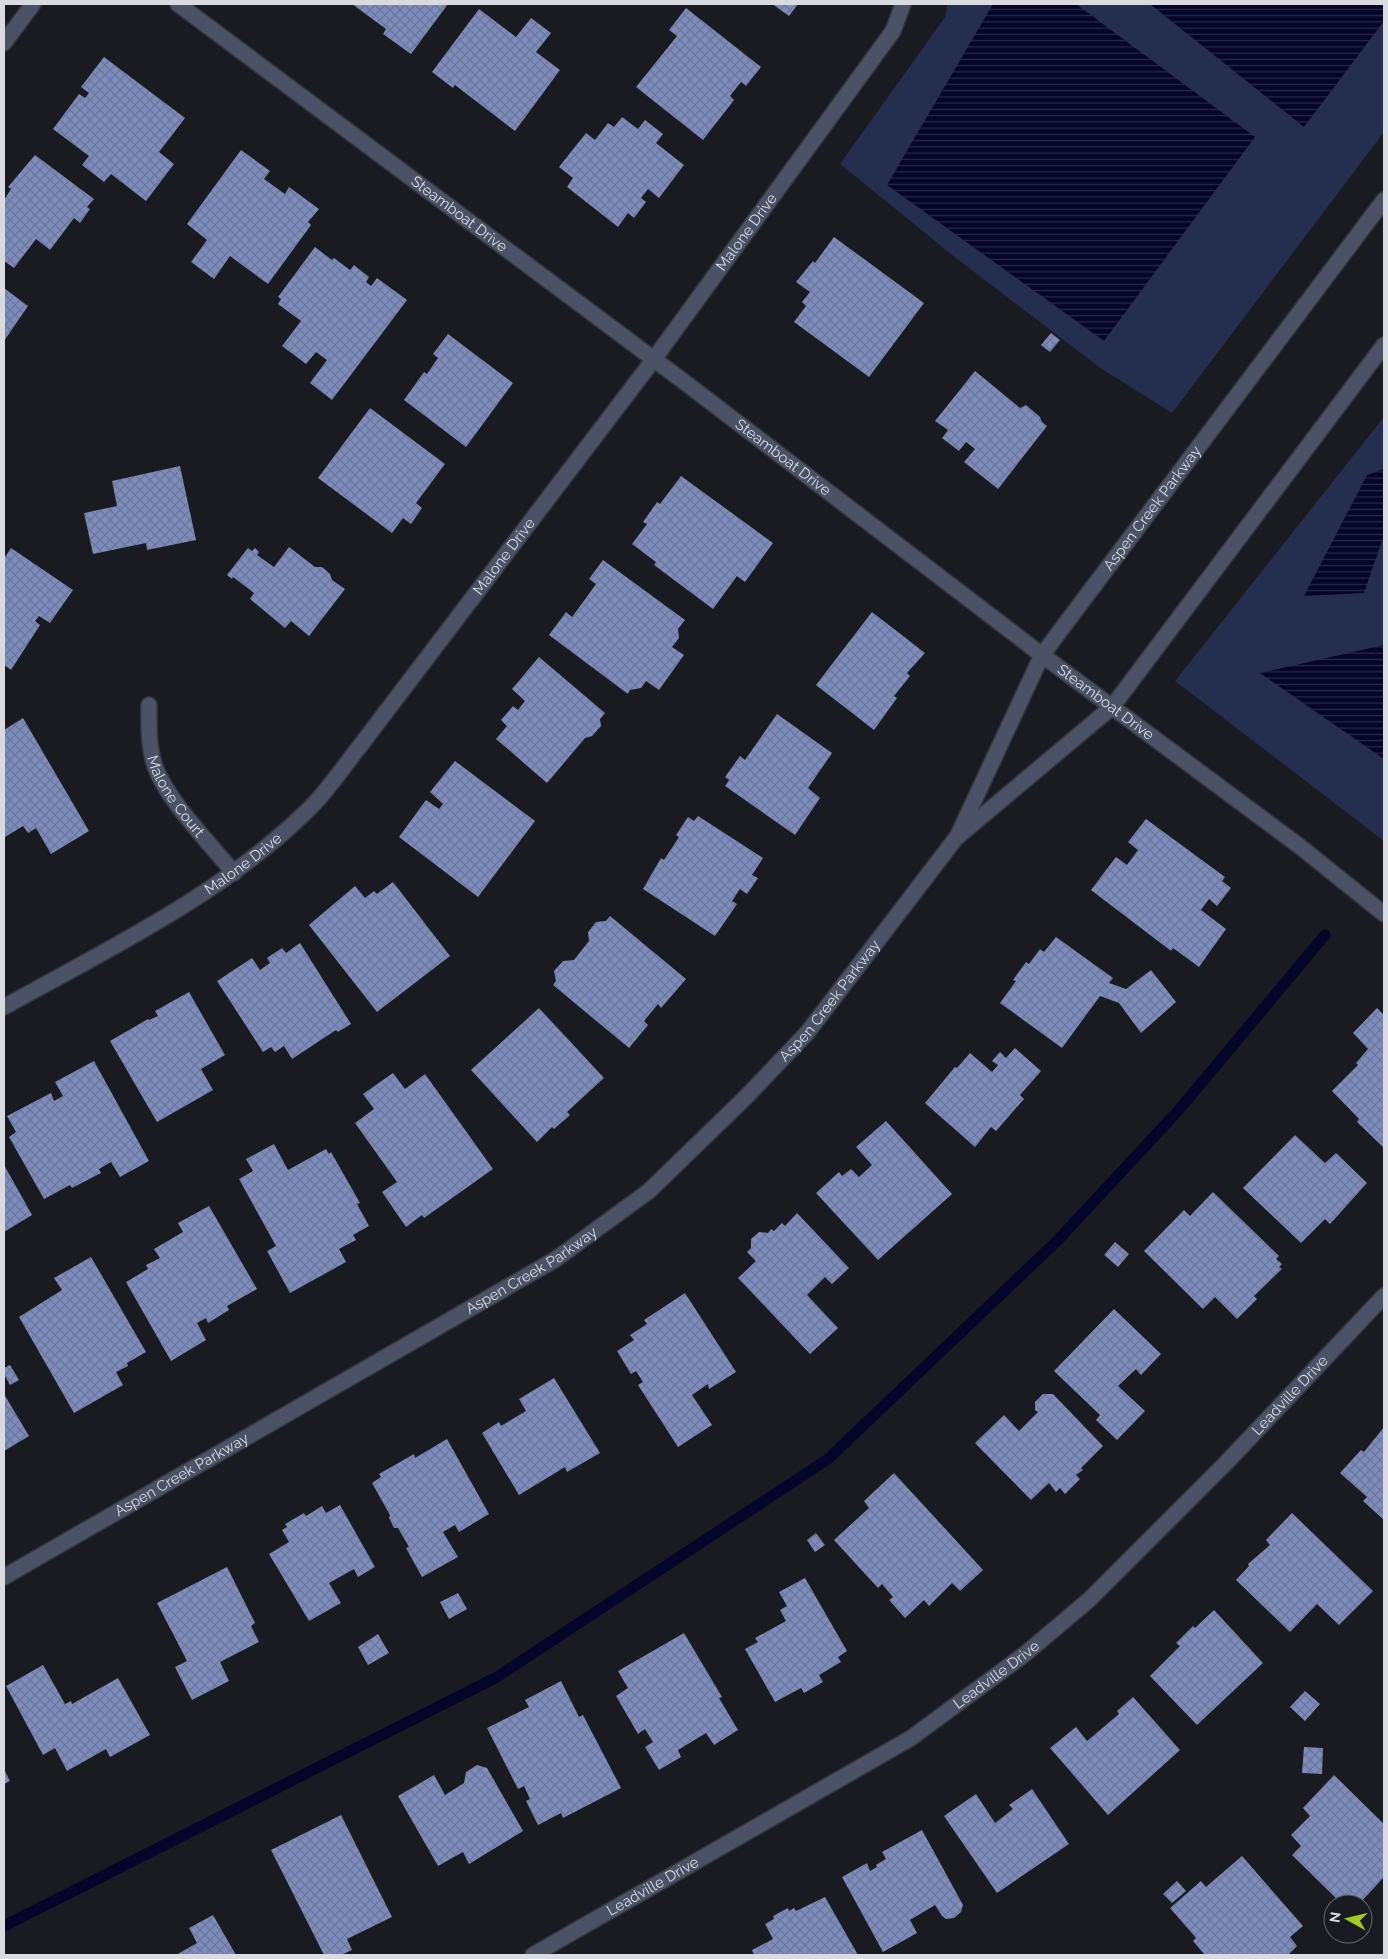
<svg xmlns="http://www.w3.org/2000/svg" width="1388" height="1959" font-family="Raleway,sans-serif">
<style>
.grass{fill:#262e4f}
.water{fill:url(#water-rules)}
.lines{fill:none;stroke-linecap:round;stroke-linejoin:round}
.stream{stroke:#040529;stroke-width:11}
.building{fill:url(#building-cross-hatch)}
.street-casing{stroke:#34363c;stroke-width:18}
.street{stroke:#4c5265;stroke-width:15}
.labels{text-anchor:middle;stroke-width:5;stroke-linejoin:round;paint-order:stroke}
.street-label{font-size:15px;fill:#dadbe0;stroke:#191b21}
</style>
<defs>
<pattern id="water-rules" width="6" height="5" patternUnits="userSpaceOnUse" patternTransform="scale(1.25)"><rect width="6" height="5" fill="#040529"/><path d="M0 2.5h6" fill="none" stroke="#282948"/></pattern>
<pattern id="building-cross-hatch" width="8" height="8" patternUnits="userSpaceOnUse" patternTransform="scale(1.25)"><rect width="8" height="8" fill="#7e8cbc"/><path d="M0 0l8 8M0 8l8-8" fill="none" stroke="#6c7698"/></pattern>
</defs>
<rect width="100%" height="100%" fill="#191b21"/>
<g class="grass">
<polygon points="947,4 1384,4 1384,132 1172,413 1099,367 956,258 840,164 946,16"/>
<polygon points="1384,417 1384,841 1175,681"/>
</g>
<g class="water">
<polygon points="993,4 1076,4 1255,137 1104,341 887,185"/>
<polygon points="1150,4 1384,4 1384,21 1304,127"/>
<polygon points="1384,469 1384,535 1364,593 1304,596 1367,475"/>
<polygon points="1384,645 1384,759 1260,673"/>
</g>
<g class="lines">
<polyline class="stream" points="4,1926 497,1677 828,1459 1057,1241 1177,1112 1325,935"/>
</g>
<g class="building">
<polygon points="352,4 448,4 411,54 383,34 386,29"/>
<polygon points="772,4 798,4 789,16"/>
<polygon points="686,8 761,67 746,86 741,82 730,96 734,100 703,140 636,87 677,36 669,30"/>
<polygon points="479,9 516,37 531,18 551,33 536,52 560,70 515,131 455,85 453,88 432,72"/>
<polygon points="104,57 185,118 159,152 174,164 146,201 111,174 104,182 82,165 89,156 53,129 79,94 85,98 89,93 81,87"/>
<polygon points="622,117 638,129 645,120 663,134 656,143 684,165 659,198 648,189 641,198 646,202 634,218 628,213 618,227 567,187 573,178 559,167 586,133 595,140 608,123 614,127"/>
<polygon points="241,150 270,171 264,179 285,194 289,187 319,209 308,222 311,225 268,284 230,256 214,279 191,262 207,240 187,224"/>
<polygon points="35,155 94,199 87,207 90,209 80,223 74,218 50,250 36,239 14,268 4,261 4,200 11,189 8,187"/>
<polygon points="834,237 924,303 869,377 794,322 806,306 802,302 810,292 796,282 813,261 815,263"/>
<polygon points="315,247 332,260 334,258 350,270 354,265 369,277 366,282 371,286 377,278 407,300 332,400 310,383 327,360 316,352 306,364 282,346 301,321 278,304 281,299 278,297"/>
<polygon points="4,288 28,306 4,341"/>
<polygon points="1051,333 1060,340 1050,352 1041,345"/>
<polygon points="448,334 513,383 466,447 404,400 424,372 427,374 438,358 433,354"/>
<polygon points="975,371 1020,408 1026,405 1040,417 1042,422 1047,426 998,489 964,462 975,449 966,442 959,451 942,438 948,430 935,421"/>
<polygon points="370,408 445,464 416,503 422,508 411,524 403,518 392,533 318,478"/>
<polygon points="180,466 196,540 147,550 146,543 93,554 84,513 117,506 112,481"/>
<polygon points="681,476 773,543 745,582 737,576 713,609 654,565 656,562 632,544 647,524 643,522 648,515 657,502 660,504"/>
<polygon points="289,547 315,567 322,567 330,574 332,580 345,589 309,636 291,621 285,628 250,599 254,593 233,577 232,579 227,575 248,548 252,551 255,548 259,552 257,555 274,567"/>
<polygon points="11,548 73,590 50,623 39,616 35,621 40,625 11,670 4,665 4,556 5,557"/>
<polygon points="603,560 685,620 678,629 679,638 672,647 684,655 659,690 646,681 641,688 630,690 628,694 549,635 566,612 572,617 586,598 596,584 589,579"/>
<polygon points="872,612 925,653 907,673 910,676 894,696 897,698 874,730 816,685"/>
<polygon points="539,657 605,713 600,719 601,726 592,736 585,738 547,783 496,739 507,726 501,720 513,706 518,710 525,701 512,689"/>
<polygon points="777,714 832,753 808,788 820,798 795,835 725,786 729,780 725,777 740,756 745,760"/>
<polygon points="23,718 89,831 51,854 36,828 28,833 23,826 5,837 4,834 4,730"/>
<polygon points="455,761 535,821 478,897 399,837 426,800 439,809 443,804 430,792"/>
<polygon points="698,816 763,858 752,875 758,878 747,894 740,889 732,901 737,904 715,936 643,889 661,858 664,860 679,837 676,835 688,817 694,821"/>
<polygon points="1146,819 1225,877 1222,881 1231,888 1217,906 1209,899 1201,910 1226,929 1199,967 1173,948 1171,951 1091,890 1116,857 1127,865 1138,850 1128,842"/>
<polygon points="393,882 450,956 377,1012 309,925 355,886 365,898 374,891 377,894"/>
<polygon points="610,916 686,979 661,1008 658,1004 644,1021 648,1025 629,1048 553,985 556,981 554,971 563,961 574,960 589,941 588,932 596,922 606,921"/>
<polygon points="1056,937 1113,978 1109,983 1126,989 1151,970 1176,1002 1141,1033 1119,1003 1100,996 1062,1048 1000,1003 1016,981 1013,980 1026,962 1029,964 1040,949 1044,952"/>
<polygon points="300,943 351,1024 338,1032 336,1030 292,1059 284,1046 275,1052 271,1047 263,1052 217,981 252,958 260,970 270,963 267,958 282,948 286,953"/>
<polygon points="189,992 225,1055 201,1069 213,1090 157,1122 110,1041 148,1019 149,1020 158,1016 155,1011"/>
<polygon points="539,1008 604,1078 567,1112 570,1115 554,1129 552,1127 537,1142 471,1070"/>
<polygon points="1377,1008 1384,1015 1384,1148 1357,1122 1359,1119 1332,1091 1358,1065 1356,1063 1368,1049 1353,1033"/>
<polygon points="1015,1048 1041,1071 1020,1095 1024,1099 996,1131 991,1127 975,1147 925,1103 955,1067 957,1068 970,1053 992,1072 998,1065 992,1061 1000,1052 1006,1058"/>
<polygon points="94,1061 149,1161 120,1177 111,1162 99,1169 101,1173 72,1188 70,1185 44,1199 9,1137 16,1132 7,1116 51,1093 54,1101 63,1096 55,1082"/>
<polygon points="393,1073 405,1089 425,1074 493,1169 424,1218 422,1215 406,1227 382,1192 397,1182 355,1123 374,1109 363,1094"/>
<polygon points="886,1121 952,1194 878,1260 816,1193 839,1172 842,1176 851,1169 859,1177 872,1165 856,1147"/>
<polygon points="1295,1135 1325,1163 1336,1153 1367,1183 1330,1224 1325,1219 1301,1243 1243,1188"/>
<polygon points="274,1144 288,1170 326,1149 329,1154 331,1152 360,1203 357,1204 369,1226 353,1235 356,1240 339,1249 346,1262 290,1293 267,1251 276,1246 239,1179 253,1171 246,1159"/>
<polygon points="4,1165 32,1215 4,1232"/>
<polygon points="1213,1192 1279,1256 1276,1259 1282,1264 1279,1267 1282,1269 1254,1296 1257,1299 1237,1319 1215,1297 1203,1309 1144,1251 1184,1210 1190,1216"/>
<polygon points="209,1206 257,1289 227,1306 229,1310 208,1323 206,1318 197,1323 206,1340 171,1361 126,1282 148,1269 146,1265 160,1258 154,1249 183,1232 178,1223"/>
<polygon points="797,1213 849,1268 832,1284 825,1277 807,1295 838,1328 810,1354 738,1278 756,1261 747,1252 751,1248 751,1239 759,1232 768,1233 771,1229 774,1231 782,1223 785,1226"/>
<polygon points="1115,1242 1129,1254 1118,1267 1104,1255"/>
<polygon points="91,1257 146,1352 127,1363 128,1366 116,1372 123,1385 74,1413 19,1317 62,1290 54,1278"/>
<polygon points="685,1293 736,1372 709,1389 708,1384 692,1395 712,1425 678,1447 638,1385 643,1382 636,1371 631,1374 617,1351 634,1340 630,1335 647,1324 644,1320"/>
<polygon points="1114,1309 1161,1354 1141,1375 1136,1369 1118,1386 1145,1411 1117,1440 1096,1420 1100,1415 1054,1371"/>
<polygon points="10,1365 19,1380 10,1385 4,1374 4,1368"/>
<polygon points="554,1378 600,1453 567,1472 565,1467 519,1495 482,1433 499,1422 501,1426 526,1411 519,1399"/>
<polygon points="4,1394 29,1436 4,1451"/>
<polygon points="1043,1394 1053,1394 1103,1446 1081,1468 1083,1470 1076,1475 1080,1479 1065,1494 1060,1488 1056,1492 1049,1483 1031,1500 975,1443 1004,1415 1019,1431 1038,1412 1035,1410 1035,1402"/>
<polygon points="1384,1427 1384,1520 1363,1501 1367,1497 1340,1473 1361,1450 1364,1452"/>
<polygon points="447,1439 489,1514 459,1532 455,1525 443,1532 458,1557 422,1577 406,1548 409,1547 398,1528 394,1528 389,1518 390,1515 372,1483 381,1477 379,1474 414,1454 415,1458"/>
<polygon points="894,1473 983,1570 960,1591 952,1583 929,1606 924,1600 905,1618 889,1600 893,1597 882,1584 878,1588 834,1540 869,1508 864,1501"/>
<polygon points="340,1505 375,1567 358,1577 354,1569 329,1583 341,1603 309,1621 269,1554 289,1542 282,1530 287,1527 285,1524 304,1513 306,1516 322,1506 326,1513"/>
<polygon points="1292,1513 1373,1591 1339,1625 1317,1604 1290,1632 1236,1580 1249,1566 1248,1564 1270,1545 1266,1540"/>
<polygon points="816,1533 825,1545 815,1552 807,1540"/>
<polygon points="227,1567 255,1623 251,1626 259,1642 220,1662 229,1681 192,1700 175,1667 187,1661 157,1603"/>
<polygon points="805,1578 847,1651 838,1657 841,1662 819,1675 823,1682 804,1693 801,1688 775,1702 745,1649 758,1642 755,1638 786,1621 780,1610 787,1606 779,1592"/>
<polygon points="458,1593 467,1609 449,1619 440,1602"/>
<polygon points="1214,1610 1263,1663 1197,1725 1150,1676 1180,1646 1176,1643 1193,1626 1195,1628"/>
<polygon points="684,1633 722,1697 719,1698 738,1730 714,1745 706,1733 678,1750 681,1757 659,1770 645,1747 653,1742 645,1729 638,1734 616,1696 628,1688 618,1671"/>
<polygon points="378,1634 389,1653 368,1665 358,1647"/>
<polygon points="43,1665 65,1704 71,1701 72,1704 118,1678 150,1735 110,1757 106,1749 67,1771 55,1748 43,1755 6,1686"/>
<polygon points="561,1681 579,1717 583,1715 621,1788 563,1818 561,1813 538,1825 526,1801 530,1799 524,1786 518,1789 487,1728 529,1707 525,1700"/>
<polygon points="1305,1691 1320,1704 1305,1721 1290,1707"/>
<polygon points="1133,1697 1180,1750 1108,1815 1050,1748 1076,1727 1087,1741 1119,1714 1117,1711"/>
<polygon points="1304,1747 1323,1748 1322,1774 1302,1773"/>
<polygon points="477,1765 487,1768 523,1831 469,1864 463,1852 438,1866 398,1796 434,1775 445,1795 464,1783 466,1772"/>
<polygon points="4,1769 10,1781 4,1784"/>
<polygon points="1334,1775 1384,1824 1384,1877 1359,1904 1342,1904 1292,1855 1301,1846 1291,1835 1310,1816 1303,1808"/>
<polygon points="1032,1789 1069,1844 997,1893 944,1816 976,1794 995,1823 1013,1809 1009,1805"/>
<polygon points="341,1815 392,1917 347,1939 352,1950 341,1955 324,1955 271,1850"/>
<polygon points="922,1830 963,1905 961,1912 954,1918 946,1919 942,1916 935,1905 910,1920 917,1933 883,1952 842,1877 867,1863 870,1871 877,1867 876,1865 886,1859 882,1852"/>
<polygon points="1242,1856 1303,1926 1290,1937 1297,1946 1288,1955 1205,1955 1193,1941 1196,1938 1170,1908 1201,1881 1206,1887"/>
<polygon points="1177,1881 1186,1891 1172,1903 1163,1894"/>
<polygon points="825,1897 858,1955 754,1955 752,1950 773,1939 765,1924 774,1919 773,1916 788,1908 789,1911 794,1908 796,1911"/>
<polygon points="213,1915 236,1955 176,1955 197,1943 189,1928"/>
</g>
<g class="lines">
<g class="street-casing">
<g id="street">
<path id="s1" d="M178,4L687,384L1042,655L1298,845L1384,914"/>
<polyline points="4,43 33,4"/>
<path id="s2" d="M149,705C149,726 148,749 156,769C169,802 211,845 234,873"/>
<path id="s3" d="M959,833L1042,655L1384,200"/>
<path id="s4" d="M4,1007C110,948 223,894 310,808C329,789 344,766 360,746L654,359L893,31L903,4"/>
<path id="s5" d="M4,1577L556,1259L649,1191L746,1097L807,1033L956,838L1112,707L1384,345"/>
<path id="s6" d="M533,1955L911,1738L1025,1654L1090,1599L1225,1464L1384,1296"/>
</g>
</g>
<use href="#street" class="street"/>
</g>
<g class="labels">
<g class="street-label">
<text dy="5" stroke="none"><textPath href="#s1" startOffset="351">Steamboat Drive</textPath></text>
<text dy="5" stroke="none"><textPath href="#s4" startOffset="1089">Malone Drive</textPath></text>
<text dy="5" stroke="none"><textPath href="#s1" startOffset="756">Steamboat Drive</textPath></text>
<text dy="5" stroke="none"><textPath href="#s3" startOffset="380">Aspen Creek Parkway</textPath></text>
<text dy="5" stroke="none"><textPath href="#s4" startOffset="684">Malone Drive</textPath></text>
<text dy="5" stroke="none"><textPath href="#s1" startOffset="1161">Steamboat Drive</textPath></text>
<text dy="5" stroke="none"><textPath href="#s2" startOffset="98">Malone Court</textPath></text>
<text dy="5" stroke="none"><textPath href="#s4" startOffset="279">Malone Drive</textPath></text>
<text dy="5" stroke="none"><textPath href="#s5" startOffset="1015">Aspen Creek Parkway</textPath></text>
<text dy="5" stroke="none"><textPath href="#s5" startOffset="610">Aspen Creek Parkway</textPath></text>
<text dy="5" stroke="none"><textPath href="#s6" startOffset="948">Leadville Drive</textPath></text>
<text dy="5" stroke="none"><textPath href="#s5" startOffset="205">Aspen Creek Parkway</textPath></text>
<text dy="5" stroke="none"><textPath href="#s6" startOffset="542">Leadville Drive</textPath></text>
<text dy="5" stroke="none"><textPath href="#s6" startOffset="138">Leadville Drive</textPath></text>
</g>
</g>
<rect width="1388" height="1959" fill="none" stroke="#dadbe0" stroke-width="10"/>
<g transform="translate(1348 1919) rotate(278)"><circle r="24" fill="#191b21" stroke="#66686d"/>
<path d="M0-4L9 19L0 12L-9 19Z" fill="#a5c822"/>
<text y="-8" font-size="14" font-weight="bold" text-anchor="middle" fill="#dadbe0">N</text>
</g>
</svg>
